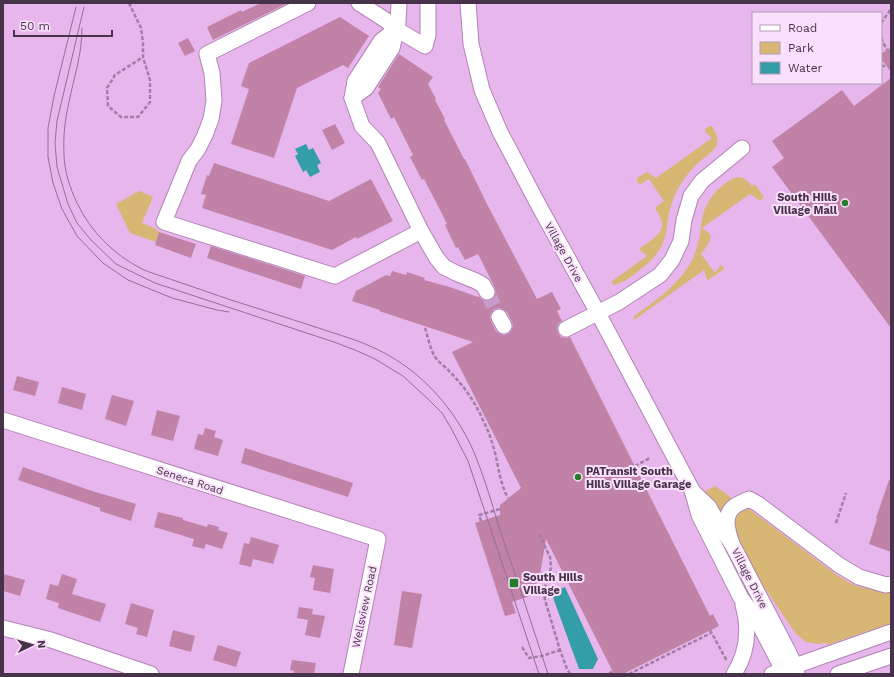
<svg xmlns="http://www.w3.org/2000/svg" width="894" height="677" font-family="'Work Sans',sans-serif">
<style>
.green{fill:#d8b673}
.water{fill:#349ea8}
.building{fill:#c182a7;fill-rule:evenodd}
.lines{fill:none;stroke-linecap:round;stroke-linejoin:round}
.minor-tunnel{stroke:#c79ccb;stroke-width:15;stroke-dasharray:15 8;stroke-linecap:butt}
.minor-casing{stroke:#b283b7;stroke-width:17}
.path{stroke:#a27ea6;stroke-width:2.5;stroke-dasharray:4 2;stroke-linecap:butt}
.minor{stroke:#fff;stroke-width:15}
.tram{stroke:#927196;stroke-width:1}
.poi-dot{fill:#267c29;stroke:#fae0fc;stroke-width:1.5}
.labels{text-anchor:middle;stroke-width:4;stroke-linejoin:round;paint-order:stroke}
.poi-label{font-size:11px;font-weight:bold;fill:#473349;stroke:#fae0fc;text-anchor:start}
.street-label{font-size:11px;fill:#473349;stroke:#fae0fc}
</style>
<rect width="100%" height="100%" fill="#e7b6ec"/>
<g class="green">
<path d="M710,126H712C727,149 707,153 694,167C683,179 675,191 671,206C667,216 668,227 665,237C660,254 649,263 635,274C628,279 622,283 613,285L612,281L647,256L640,250V248C648,242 664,234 662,223C661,218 658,213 655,208L656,207L664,201L649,179L641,184L638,183L637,181V178L647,172L656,178L712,138L705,132V129Z"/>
<path d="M737,177C744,177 748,181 752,186L755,184L764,197L761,200H759L750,194L702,228C704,230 708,232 710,234C713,239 704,250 701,254L715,273L721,265L723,266L724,268L723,270L708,280L707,279L704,270L634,320V316C653,302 675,288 688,267C694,259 697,248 699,239C701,233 700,226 702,220C705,201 719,184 737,177Z"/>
<polygon points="139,191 153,197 142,223 154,228 159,232 156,242 130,233 116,204"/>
<polygon points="715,486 736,501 720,521 704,492"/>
<polygon points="743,509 749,509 838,576 856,586 879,591 891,591 891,623 827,645 826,643 817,644 806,642 796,634 760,581 731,531 730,519"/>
</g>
<g class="water">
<polygon points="306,144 309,150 313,148 321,163 317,165 320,172 310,177 306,170 303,172 295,156 298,154 295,149"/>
<polygon points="565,587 598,659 593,669 579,669 551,592"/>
</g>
<g class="building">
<polygon points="261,3 288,3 213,40 207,27 241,10 242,12"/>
<polygon points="340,17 369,36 348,68 343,65 297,88 274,158 231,144 249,89 241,86 249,63"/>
<polygon points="188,38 195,51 185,56 178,43"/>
<polygon points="891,47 891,72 881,59 881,54"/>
<path d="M399,54L433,77L428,84L436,99L435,100L445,119L444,120L464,159H465L488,206L537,299L552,292L561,309L557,311L562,321L558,324L557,328L558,333L561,337L566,338L570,337L710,616L713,614L719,626L623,674H614L546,539L540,575L536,584L538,593L512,602L516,613L505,616L475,523L500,515V505L521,488L452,352L473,342L379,311L380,310L352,301L356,291L386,275L390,276L392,271L406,275L407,272L425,278L424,280L450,287L478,297L479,296L482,300L487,301L492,300L495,296L496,292L495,288L478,254L465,260L458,247L456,248L445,225L447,224L435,200L424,179L422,180L410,157L413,155L394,117L391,119L378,93L381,89L378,87ZM500,308L504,310L507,312L512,322L513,326L511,331L508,334L504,335L500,334L496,331L491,321L490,317L491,313L494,309Z"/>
<polygon points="891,78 891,328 772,167 784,158 772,141 842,90 854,106"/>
<polygon points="335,124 345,143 332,150 322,130"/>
<polygon points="214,163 329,201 371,179 393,221 357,239 356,237 332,250 202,208 206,195 201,194 207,175 209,176"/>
<polygon points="159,232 196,244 191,258 155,245"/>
<polygon points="211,246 305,276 301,289 207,258"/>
<polygon points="17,376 39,382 35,396 13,390"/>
<polygon points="62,387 86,394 82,410 58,403"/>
<polygon points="112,395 134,401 126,426 105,419"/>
<polygon points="157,410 180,416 173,441 151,435"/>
<polygon points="205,428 216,431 214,437 223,440 218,456 194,449 198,434 203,435"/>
<polygon points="245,448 353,483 348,497 241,463"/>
<polygon points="23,467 89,490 136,504 131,521 100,511 100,508 18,480"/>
<polygon points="889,480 891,480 891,552 869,544 877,519 876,518"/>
<polygon points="158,512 183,518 183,520 207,527 208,524 219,527 218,530 228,533 222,549 206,544 204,549 192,546 194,539 154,527"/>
<polygon points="251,537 279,545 273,564 253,559 251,567 239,564 244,543 249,544"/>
<polygon points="313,565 334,569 330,593 313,590 315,578 310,577"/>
<polygon points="3,574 25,580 20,596 3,591"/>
<polygon points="62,574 77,579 72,594 106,604 100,622 58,608 59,603 46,599 50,584 58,586"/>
<polygon points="402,591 422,594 412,648 394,645"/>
<polygon points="131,603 154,610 147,637 136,634 138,628 125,624"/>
<polygon points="299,607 313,609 312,614 325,616 320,638 305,635 308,620 297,618"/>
<polygon points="173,630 195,636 191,652 169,646"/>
<polygon points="218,645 241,652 236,667 213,660"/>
<polygon points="292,660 316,663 314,674 294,674 294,671 290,670"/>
</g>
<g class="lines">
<polyline class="minor-tunnel" points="487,292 499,317"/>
<g class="minor-casing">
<g id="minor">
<polyline points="308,3 207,54 212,73 214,101 211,119 205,135 198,149 189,161 164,222 335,276 421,231"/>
<polyline points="359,3 387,21 396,29 425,46 428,35 428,3"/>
<polyline points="468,3 471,44 482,90 500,132 539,206 598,313 692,490 699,515 741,598 755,616 783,670 787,674"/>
<polyline points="396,29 381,41 355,81 352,98 366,88 392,48 398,23 399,3"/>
<polyline points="352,98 362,126 378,143 421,231 436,257 444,267 456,273 476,281 483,285 487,292"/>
<polyline points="499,317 504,326"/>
<polyline points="566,329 619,302 660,275 672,260 681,241 684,220 691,196 702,181 742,148"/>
<polyline points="3,420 378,539 351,674"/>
<polyline points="692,491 709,507 719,525 732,544 788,651 795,666 797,674"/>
<path d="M732,544C728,532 722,515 735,506C739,503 745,501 749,499L758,504L839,565L859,577L886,585L891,584"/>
<polyline points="3,628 51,640 151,674"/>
<path d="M734,674C748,652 750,630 743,605"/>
<polyline points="772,674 891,632"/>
<polyline points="838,674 891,656"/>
</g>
</g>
<g class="path">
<polyline points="129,3 141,28 143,42 143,57 150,80 150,102 138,117 121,117 108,106 107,88 115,75 143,57"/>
<polyline points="881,23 891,9"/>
<polyline points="881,38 887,50"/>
<polyline points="881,66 886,66"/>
<path d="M425,328C428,337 430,349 435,357C439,363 446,367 450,372C464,386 475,402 483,420C489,432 493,444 496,457C499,471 501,485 508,498"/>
<polyline points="635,466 650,458"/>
<polyline points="481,521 479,515 500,509"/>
<polyline points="836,523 846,493"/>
<polyline points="539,534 550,557 551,568 544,590 545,600 560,650 567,669 570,674"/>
<polyline points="710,630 727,661"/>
<polyline points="522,647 529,658 542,656 560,650"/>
<polyline points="609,674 613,671"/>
<polyline points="629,674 711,633"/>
</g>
<use href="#minor" class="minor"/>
<g class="tram">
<polyline points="76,7 54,96 48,128 48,157 53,183 62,209 77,236 103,263 128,280 172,298 217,310 229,312"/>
<polyline points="84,7 57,121 55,143 57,167 68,204 77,223 91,240 116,264 155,283 334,342 355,350 375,359 403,376 429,400 442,413 451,428 468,461 539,674"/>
<path d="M82,28C82,55 74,77 69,102C65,119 63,137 64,154C64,170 70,188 77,203C91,232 113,254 142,269C151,273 161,276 170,279C190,286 211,293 231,300C272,313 313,326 355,340C371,346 386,353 401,363C432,384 458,416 473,450C485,478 493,508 502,536C518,582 533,628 548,674"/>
</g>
</g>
<g class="poi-dot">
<circle cx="845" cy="203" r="4"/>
<circle cx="578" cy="477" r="4"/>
<rect x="509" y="578" width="10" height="10" rx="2"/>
</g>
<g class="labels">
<g class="poi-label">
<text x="837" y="201" text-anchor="end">South Hills<tspan x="837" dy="13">Village Mall</tspan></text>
<text x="586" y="475">PATransit South<tspan x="586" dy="13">Hills Village Garage</tspan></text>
<text x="523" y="581">South Hills<tspan x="523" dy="13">Village</tspan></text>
</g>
<g class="street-label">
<text transform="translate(564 252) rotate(61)" y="4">Village Drive</text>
<text transform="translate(190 480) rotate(18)" y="4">Seneca Road</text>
<text transform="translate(750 578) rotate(63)" y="4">Village Drive</text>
<text transform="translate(364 607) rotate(-78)" y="4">Wellsview Road</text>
</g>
</g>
<rect width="894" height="677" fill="none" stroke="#473349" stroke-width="8"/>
<rect x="752" y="12" width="130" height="72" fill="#fae0fc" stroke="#b29bb4"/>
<rect x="760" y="25" width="20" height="6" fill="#ffffff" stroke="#b29bb4"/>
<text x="788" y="32" font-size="12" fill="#473349">Road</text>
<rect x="760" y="42" width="20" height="12" fill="#d8b673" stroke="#b29bb4"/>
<text x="788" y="52" font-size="12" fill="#473349">Park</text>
<rect x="760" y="62" width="20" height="12" fill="#349ea8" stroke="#b29bb4"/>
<text x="788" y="72" font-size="12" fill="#473349">Water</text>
<g transform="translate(32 645) rotate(85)" stroke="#fae0fc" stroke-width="3" paint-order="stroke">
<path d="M0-3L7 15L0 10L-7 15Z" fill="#473349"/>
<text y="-6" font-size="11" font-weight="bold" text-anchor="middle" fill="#473349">N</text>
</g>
<path d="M14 30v6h98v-6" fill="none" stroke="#473349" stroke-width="2"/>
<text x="20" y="30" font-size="12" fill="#473349" stroke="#fae0fc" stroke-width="3" paint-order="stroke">50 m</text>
</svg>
